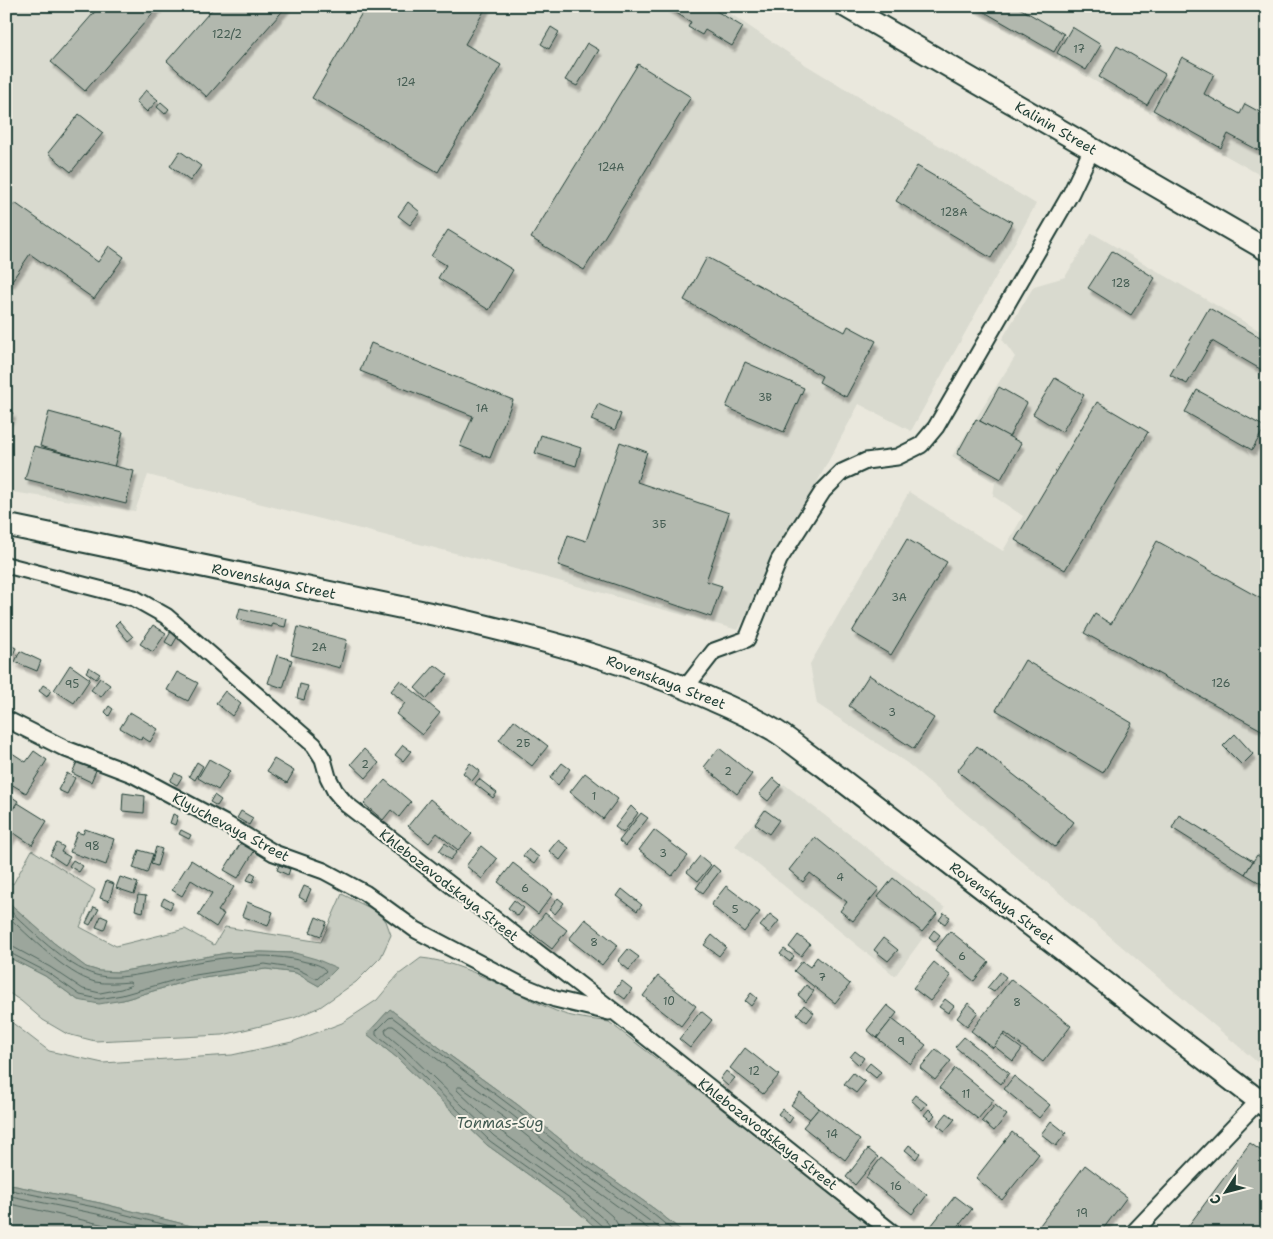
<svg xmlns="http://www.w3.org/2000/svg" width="1273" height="1239" font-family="'Shantell Sans',sans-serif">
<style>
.built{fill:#d9dacf}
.green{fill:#c8ccc1;stroke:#74847a}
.water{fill:#9ca69c;stroke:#6a7c72}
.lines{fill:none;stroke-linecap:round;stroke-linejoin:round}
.shore{stroke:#51675e;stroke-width:1}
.building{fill:#b2b8ae;stroke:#1f3d34;filter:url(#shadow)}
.street-casing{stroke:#1f3d34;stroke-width:19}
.secondary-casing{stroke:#1f3d34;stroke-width:25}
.street{stroke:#f7f3e8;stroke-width:15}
.secondary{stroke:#f7f3e8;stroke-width:21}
.labels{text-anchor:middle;stroke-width:4;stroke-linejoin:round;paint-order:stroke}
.number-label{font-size:11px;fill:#445c52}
.street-label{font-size:14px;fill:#1f3d34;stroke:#f7f3e8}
.water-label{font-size:15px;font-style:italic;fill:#445c53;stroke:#f7f3e8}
</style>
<defs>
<filter id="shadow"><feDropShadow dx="3" dy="5.5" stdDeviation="1" flood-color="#0004"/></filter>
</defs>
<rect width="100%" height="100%" fill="#eae8dd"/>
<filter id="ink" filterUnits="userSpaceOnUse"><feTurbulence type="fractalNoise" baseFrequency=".02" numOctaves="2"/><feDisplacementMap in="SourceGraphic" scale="10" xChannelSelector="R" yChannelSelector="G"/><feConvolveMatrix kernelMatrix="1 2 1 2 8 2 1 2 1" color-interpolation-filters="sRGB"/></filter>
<g filter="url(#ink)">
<g class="built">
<polygon points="6,6 719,6 806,65 1036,204 911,431 859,404 738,630 486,561 148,475 135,511 6,491"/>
<polygon points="963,6 1267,6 1267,179"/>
<polygon points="1092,233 1267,335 1267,1046 1257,1062 907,763 817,704 810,664 909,492 1003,551 1023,516 993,496 995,483 952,456 1015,357 1002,339 1034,286 1065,277"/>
<polygon points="784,784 945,908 895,976 735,846"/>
</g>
<g class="green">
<polygon points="32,850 95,890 80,927 116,946 185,929 214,945 225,927 321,942 342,894 372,909 386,921 391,935 381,957 356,982 320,1007 294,1018 223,1035 95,1041 67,1034 43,1020 21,1001 6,991 6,956 45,976 78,1000 123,1000 190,980 266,969 296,973 319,986 295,953 262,952 227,953 118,972 99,971 86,967 54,943 6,900 6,879 13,884"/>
<path d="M421,958C466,962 514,994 556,1011C572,1018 592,1019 609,1022L882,1233H684L656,1210L586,1160L518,1105L449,1055L390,1009L367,1034L396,1057L487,1145L568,1203L602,1233H219L100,1203L6,1184V1018L49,1051L103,1063L232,1055L292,1042L342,1023L377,1000L398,975Z"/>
</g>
<g class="water">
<polygon points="6,900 54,943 86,967 99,971 118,972 227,953 262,952 295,953 316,959 337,968 319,986 296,973 266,969 190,980 123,1000 99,1004 78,1000 45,976 6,956"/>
<polygon points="390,1009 449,1055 518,1105 586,1160 656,1210 684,1233 602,1233 568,1203 487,1145 396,1057 367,1034"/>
<polygon points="6,1184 100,1203 219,1233 6,1233"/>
</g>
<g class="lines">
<g class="shore">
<path d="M6,907C29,928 66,967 96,975C120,982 158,970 182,965C221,957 267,951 306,962C313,963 322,965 326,971L317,979L297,969L265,964L189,976L122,995L99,999L80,995L47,972L10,953L6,952"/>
<path d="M6,915C30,936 65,974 95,982C106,984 118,983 130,982L132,985L121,989L100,993L83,989L50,967L13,947L6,946"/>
<polyline points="6,1189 99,1208 198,1233"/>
<polyline points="6,1195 97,1214 172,1233"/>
<polyline points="6,1203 141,1233"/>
<polyline points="605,1233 603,1227 571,1199 490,1141 399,1053 376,1035 376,1031 389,1018 392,1017 515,1109 583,1164 653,1214 676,1233"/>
<polyline points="611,1233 610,1226 607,1222 575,1194 494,1136 404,1049 386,1034 385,1030 390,1026 393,1026 511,1114 579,1169 666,1233"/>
<polyline points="619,1233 617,1223 612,1216 579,1188 499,1130 457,1090 457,1087 461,1087 506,1119 575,1175 654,1233"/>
</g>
</g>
<g class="building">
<polygon points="100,6 159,6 85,91 51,62"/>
<polygon points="215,6 287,6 207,97 167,61"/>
<polygon points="366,6 487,6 465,44 501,65 438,172 312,98"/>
<polygon points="665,6 708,6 743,27 732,46 705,30 702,35 688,27 691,22"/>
<polygon points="974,6 1016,6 1064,34 1054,52"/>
<polygon points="551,27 559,32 549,49 541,44"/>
<polygon points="1072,27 1101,45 1086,70 1057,53"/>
<polygon points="587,43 599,50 577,86 565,80"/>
<polygon points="1117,46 1165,74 1147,105 1099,77"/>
<polygon points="1182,57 1214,74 1204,94 1240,114 1245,104 1267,116 1267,155 1228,134 1221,148 1153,110"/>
<polygon points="638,64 691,97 584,270 531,238"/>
<polygon points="146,90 158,100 147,112 136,102"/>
<polygon points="161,102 169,109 165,114 157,107"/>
<polygon points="79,114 103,133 71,172 48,153"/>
<polygon points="180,151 201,166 190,181 170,166"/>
<polygon points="917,166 1012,222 991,258 896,201"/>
<polygon points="408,202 420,212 410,225 398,216"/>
<polygon points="15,203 98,262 109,246 124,257 94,299 30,254 11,282 6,278 6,215"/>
<polygon points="448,230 513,270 489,310 438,278 446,265 431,256"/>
<polygon points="1112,251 1155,278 1131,315 1088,288"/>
<polygon points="707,257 845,332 848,326 876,341 846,397 819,382 822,376 684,300"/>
<polygon points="1209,308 1267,341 1267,373 1212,341 1187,384 1170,375"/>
<polygon points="371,343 513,400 490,458 460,446 473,416 360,371"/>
<polygon points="745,362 804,388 784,432 726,407"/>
<polygon points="1055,378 1084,395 1062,432 1033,414"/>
<polygon points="999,387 1027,403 1009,437 980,421"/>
<polygon points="1197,390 1265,427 1252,450 1185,412"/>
<polygon points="1097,402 1148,432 1065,570 1015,540"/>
<polygon points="598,404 621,414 615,430 591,420"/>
<polygon points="6,408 13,413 6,423"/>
<polygon points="49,412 123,432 114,467 40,446"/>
<polygon points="976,419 1021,443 1001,479 957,454"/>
<polygon points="541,435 581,448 576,466 535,453"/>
<polygon points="620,442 647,452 637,482 729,513 706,581 722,586 711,617 558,565 568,535 586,541"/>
<polygon points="34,446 134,471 126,504 25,479"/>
<polygon points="907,539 947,562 891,655 852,632"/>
<polygon points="1157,541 1267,602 1267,733 1084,633 1095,614 1111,624"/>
<polygon points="240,608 287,619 285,627 272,624 272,627 237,619"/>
<polygon points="119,621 133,637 128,641 115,625"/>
<polygon points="153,625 166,633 153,652 140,644"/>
<polygon points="298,627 347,640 340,668 291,655"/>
<polygon points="172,630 179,634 172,646 165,642"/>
<polygon points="8,644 16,648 9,663 6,661 6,649"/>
<polygon points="20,651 41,661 37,671 15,662"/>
<polygon points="277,655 292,660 283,688 268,683"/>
<polygon points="1025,660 1132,723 1103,773 996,710"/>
<polygon points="70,665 90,679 74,703 54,690"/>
<polygon points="435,665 448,675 427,699 415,688"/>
<polygon points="89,667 100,674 96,679 86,672"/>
<polygon points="177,672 198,683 188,701 167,690"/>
<polygon points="869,675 934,718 914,749 849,706"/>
<polygon points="100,678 110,685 101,697 91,690"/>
<polygon points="400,680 440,713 422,735 396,714 405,703 391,691"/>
<polygon points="300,684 308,686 304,700 297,698"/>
<polygon points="43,685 51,690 47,697 39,691"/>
<polygon points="225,691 241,704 232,716 216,703"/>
<polygon points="109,706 113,709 109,716 105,712"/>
<polygon points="130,712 158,729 150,742 142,737 141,740 120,728"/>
<polygon points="514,720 548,746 532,766 499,740"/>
<polygon points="1235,734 1253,754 1242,765 1223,746"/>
<polygon points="403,745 411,751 403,761 395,755"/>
<polygon points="977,746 1074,822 1055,847 957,771"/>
<polygon points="719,748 752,774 737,794 704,767"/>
<polygon points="6,749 26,762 34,751 47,760 26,793 6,781"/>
<polygon points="364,749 379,763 366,778 351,764"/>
<polygon points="209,759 230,771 218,790 198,778"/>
<polygon points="274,759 294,771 287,783 267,771"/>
<polygon points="78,760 97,768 91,782 72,773"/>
<polygon points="197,762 203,766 195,780 189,776"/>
<polygon points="470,763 480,771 472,781 463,773"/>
<polygon points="562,763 570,769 558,785 550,778"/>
<polygon points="67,773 75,778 67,794 58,790"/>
<polygon points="175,773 182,777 177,785 170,781"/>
<polygon points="585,773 618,799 603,819 570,792"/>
<polygon points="773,778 781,785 768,801 759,794"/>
<polygon points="479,779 497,793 493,798 475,784"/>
<polygon points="385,780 411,802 399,817 391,810 383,820 364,804"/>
<polygon points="123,793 145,796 144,813 122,811"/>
<polygon points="9,795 18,801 6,819 6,799"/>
<polygon points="214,795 221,800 217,806 210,802"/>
<polygon points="430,799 472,834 458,850 437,833 429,843 408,826"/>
<polygon points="18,803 47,821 32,845 14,833 9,841 6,839 6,821"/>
<polygon points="631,806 638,813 623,833 615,827"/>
<polygon points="765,810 779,820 769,834 755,824"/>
<polygon points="241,811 253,818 249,825 237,818"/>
<polygon points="641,813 648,818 625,846 619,841"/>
<polygon points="173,814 178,816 175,825 170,823"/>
<polygon points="1179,815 1253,861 1245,874 1172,828"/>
<polygon points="85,829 114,839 106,865 70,852 77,832 83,834"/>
<polygon points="181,830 191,835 189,839 179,834"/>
<polygon points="654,830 688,856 672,876 639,850"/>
<polygon points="815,837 879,889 853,921 840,911 847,902 810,873 803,882 789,870"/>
<polygon points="558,840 569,848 560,860 549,851"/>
<polygon points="242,841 255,850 238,878 224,870"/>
<polygon points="1267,842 1267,857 1260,852"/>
<polygon points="57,843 64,847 61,852 70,857 65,865 50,855"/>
<polygon points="445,843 457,852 450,860 439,851"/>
<polygon points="481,846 497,859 482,879 466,866"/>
<polygon points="156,847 162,849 157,866 151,864"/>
<polygon points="528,849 539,857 534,864 523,856"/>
<polygon points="139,850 153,854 147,873 133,868"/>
<polygon points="1257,855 1267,861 1267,887 1245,874"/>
<polygon points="700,856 711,865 698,881 687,872"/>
<polygon points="73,860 83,866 79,872 69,866"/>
<polygon points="191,860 234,887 218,911 224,914 216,927 198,915 212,893 191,880 182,896 172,890"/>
<polygon points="513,863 553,894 538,914 498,882"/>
<polygon points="279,865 290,869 288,875 277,870"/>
<polygon points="713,865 720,871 703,893 696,888"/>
<polygon points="251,872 256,875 253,882 247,880"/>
<polygon points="120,877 138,883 134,894 116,888"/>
<polygon points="893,878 937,914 922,932 878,897"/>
<polygon points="106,881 114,884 109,901 100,898"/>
<polygon points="304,886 311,889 306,901 299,897"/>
<polygon points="726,886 760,912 744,932 711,905"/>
<polygon points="622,889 642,905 637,911 617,896"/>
<polygon points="138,895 146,896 143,912 135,910"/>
<polygon points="164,898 173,903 170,909 161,904"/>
<polygon points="558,898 564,903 555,914 549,910"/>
<polygon points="514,900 524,908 518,916 508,908"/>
<polygon points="247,902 273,912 268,926 242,916"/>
<polygon points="94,907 99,909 90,925 86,923"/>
<polygon points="545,913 567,930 552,949 530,932"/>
<polygon points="944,913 950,917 945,924 939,920"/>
<polygon points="770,914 779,921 769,933 760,926"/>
<polygon points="101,916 108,919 104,930 96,927"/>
<polygon points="316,917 327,922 321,936 310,932"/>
<polygon points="585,919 618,945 602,965 569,939"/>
<polygon points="934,930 940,935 935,942 929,937"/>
<polygon points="950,931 989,962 974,981 935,950"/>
<polygon points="712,935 726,947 719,956 704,945"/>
<polygon points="798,935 810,944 801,956 789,947"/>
<polygon points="883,938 898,950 888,961 874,950"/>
<polygon points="628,949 639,957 629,970 618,961"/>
<polygon points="784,949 794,956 790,962 780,954"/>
<polygon points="817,957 850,984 835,1003 794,971 802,961 810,967"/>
<polygon points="934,962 951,976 930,1001 913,988"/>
<polygon points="1000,972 1006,977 994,992 987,988"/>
<polygon points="658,976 696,1006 681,1026 643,996"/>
<polygon points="1011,979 1071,1026 1043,1062 1005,1033 993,1048 971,1031"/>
<polygon points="622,981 632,989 625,999 614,991"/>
<polygon points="806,985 814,991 806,1002 798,995"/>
<polygon points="751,993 757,998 751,1006 745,1001"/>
<polygon points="945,999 954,1006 948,1013 939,1007"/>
<polygon points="968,1003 978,1012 967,1026 957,1018"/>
<polygon points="804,1005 814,1013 807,1022 797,1014"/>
<polygon points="887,1005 897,1013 877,1038 867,1030"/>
<polygon points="701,1011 712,1020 690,1048 679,1039"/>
<polygon points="892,1019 926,1045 910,1064 877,1038"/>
<polygon points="1003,1035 1022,1049 1013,1061 994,1046"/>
<polygon points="964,1037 1009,1073 1001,1084 955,1047"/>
<polygon points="745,1048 779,1075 763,1094 730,1068"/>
<polygon points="936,1049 951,1061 935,1080 920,1068"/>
<polygon points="855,1051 864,1058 859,1065 850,1057"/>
<polygon points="870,1063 881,1072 876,1078 865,1069"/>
<polygon points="955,1068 994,1100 978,1119 939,1088"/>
<polygon points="726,1071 735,1078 728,1086 720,1079"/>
<polygon points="853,1073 865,1082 856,1093 844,1084"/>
<polygon points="1014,1076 1050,1105 1039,1118 1004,1089"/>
<polygon points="800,1093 819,1108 810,1119 791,1105"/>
<polygon points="915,1095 927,1104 922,1110 911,1100"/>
<polygon points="995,1105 1007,1115 994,1131 982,1121"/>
<polygon points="819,1108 860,1140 845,1160 803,1127"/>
<polygon points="782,1109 793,1117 789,1123 778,1114"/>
<polygon points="929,1109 935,1115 931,1120 924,1115"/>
<polygon points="947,1113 955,1119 945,1131 937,1125"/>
<polygon points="1051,1121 1066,1133 1056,1146 1041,1134"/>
<polygon points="1012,1132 1039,1154 1002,1200 976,1178"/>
<polygon points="1250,1143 1267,1155 1267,1233 1183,1233"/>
<polygon points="909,1145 920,1153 916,1159 905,1150"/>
<polygon points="868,1149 878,1157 855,1185 846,1177"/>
<polygon points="881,1158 927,1195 912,1214 866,1178"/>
<polygon points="1085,1165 1127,1197 1100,1233 1041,1233 1037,1229"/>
<polygon points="955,1196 972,1209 953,1233 940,1233 931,1226"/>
</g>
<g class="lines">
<g class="street-casing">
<g id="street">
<polyline points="6,565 134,598 166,616 314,745 323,759 328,777 335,791 346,804 616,1013 893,1233"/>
<polyline points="686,687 714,651 747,639 779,560 823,491 842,472 866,461 897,457 921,445 936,427 1071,193 1092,149"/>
<polyline points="6,719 66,749 132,774 226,824 274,853 324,871 365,893 416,930 521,985 555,999 609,1012"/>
<polyline points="1133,1233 1267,1092"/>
</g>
</g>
<g class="secondary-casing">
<g id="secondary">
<polyline points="845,6 1267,250"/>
<path d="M6,525L452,618C541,639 630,662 713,700C734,709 755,719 774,730C790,740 805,753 821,764L1267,1107"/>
</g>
</g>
<use href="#street" class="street"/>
<use href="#secondary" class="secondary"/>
</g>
</g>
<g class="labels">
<g class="number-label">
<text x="227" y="38">122/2</text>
<text x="1079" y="53">17</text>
<text x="406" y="86">124</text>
<text x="611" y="171">124А</text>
<text x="954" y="216">128А</text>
<text x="1121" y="287">128</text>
<text x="765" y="401">3В</text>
<text x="482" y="412">1А</text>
<text x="659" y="528">3Б</text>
<text x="899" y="601">3А</text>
<text x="319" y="651">2А</text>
<text x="1221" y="687">126</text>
<text x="72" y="688">95</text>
<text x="892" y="716">3</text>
<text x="523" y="747">2Б</text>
<text x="365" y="768">2</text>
<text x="728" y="775">2</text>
<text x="594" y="800">1</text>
<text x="92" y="850">98</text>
<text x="663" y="857">3</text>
<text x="840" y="881">4</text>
<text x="525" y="892">6</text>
<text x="735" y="913">5</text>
<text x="594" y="946">8</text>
<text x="962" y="960">6</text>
<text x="822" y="981">7</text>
<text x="669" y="1005">10</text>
<text x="1017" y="1006">8</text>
<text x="901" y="1045">9</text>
<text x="754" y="1075">12</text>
<text x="966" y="1098">11</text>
<text x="832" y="1138">14</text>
<text x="896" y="1190">16</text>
<text x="1082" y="1217">19</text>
</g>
<g class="street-label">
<text transform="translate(1056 128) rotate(30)" y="5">Kalinin Street</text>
<text transform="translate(274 581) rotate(12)" y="5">Rovenskaya Street</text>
<text transform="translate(666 682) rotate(21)" y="5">Rovenskaya Street</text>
<text transform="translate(231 827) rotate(28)" y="5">Klyuchevaya Street</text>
<text transform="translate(449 885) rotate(38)" y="5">Khlebozavodskaya Street</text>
<text transform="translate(1002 903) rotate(37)" y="5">Rovenskaya Street</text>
<text transform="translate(768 1134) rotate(38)" y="5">Khlebozavodskaya Street</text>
</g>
<g class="water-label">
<text x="500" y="1128">Tonmas-Sug</text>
</g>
</g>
<rect width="1273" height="1239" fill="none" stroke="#f7f3e8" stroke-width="25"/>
<rect x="12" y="12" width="1248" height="1214" fill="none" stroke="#1f3d34" stroke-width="2" filter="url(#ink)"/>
<g transform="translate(1226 1192) rotate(234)" stroke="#f7f3e8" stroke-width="4" paint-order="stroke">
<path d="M0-4L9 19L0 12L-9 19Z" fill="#1f3d34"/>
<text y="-8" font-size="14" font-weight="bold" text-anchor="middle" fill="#1f3d34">С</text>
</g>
</svg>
